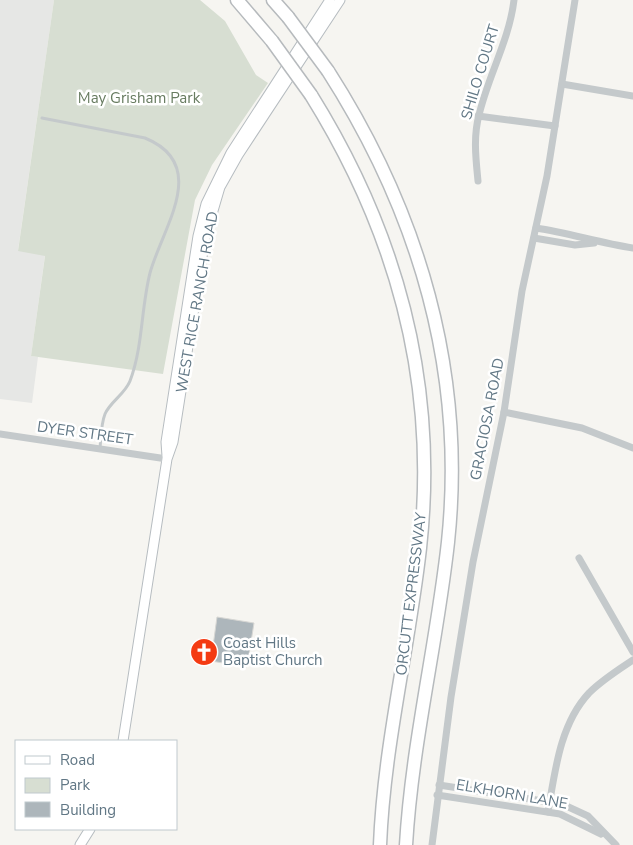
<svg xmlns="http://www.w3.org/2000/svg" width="633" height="845" font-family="'Nunito Sans',sans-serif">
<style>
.built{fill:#e6e7e5}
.green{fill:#d7ded2}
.building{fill:#adb6bb;stroke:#d7d7d4}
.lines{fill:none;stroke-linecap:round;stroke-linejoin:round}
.secondary-casing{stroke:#b6bcc0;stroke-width:11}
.motorway-casing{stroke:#b6babd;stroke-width:15}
.service{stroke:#c4c9cb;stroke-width:3}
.minor{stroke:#c4c9cb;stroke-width:7}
.secondary{stroke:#fff;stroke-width:9}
.motorway{stroke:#fff;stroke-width:12}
.motorway-bridge-casing{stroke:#b6babd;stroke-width:15;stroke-linecap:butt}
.motorway-bridge{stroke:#fff;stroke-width:12}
.labels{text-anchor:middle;stroke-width:5;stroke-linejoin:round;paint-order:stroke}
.street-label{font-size:15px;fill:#617785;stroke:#fff}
.park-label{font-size:15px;fill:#687c61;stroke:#fff}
.poi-label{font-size:15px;fill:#617785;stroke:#fff;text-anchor:start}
</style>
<rect width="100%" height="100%" fill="#f6f5f1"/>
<polygon class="built" points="0,0 54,0 18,250 45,255 31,356 38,357 32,403 0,399"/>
<polygon class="green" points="54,0 200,0 225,21 256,75 268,83 212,165 195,200 163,374 31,356 45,256 18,251"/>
<polygon class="building" points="217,617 254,623 247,667 211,661"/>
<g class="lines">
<g class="secondary-casing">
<g id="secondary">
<polyline points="167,456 166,442 198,236 206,204 231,153 330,0"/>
<polyline points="123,741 167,459 173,442 205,238 220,187 238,155 340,0"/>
<polyline points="80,845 90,829"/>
</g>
</g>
<g class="motorway-casing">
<g id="motorway">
<polyline points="237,0 272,41"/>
<polyline points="273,0 288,17"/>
<path d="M328,71C419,213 466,372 448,542C437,643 412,743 406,845"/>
<path d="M311,95C397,233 438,385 420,548C409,647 384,745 380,845"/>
</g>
</g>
<path class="service" d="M42,118L145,138C211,165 162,228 150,273C141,308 143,347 130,381C125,394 110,402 105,414C101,424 101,438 100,448"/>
<g class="minor">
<polyline points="562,84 633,96"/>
<polyline points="478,116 555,126"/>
<path d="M478,181C476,160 473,137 479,115C488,76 509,41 514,0"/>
<path d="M536,228C569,233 600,243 633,248"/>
<polyline points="534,238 575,245 594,243"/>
<polyline points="504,412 582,428 633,448"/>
<polyline points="0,434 167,459"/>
<polyline points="579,558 633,652"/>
<polyline points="439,785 562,804 588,816 616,845"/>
<polyline points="437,795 560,814 601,834"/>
<path d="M548,812C555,771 560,724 589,693C602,680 618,670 633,660"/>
<polyline points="432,845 451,697 473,562 504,412 522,291 547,176 575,0"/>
</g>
<use href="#secondary" class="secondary"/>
<use href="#motorway" class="motorway"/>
<g class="motorway-bridge-casing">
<g id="motorway-bridge">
<polyline points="288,17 328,71"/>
<polyline points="272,41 311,95"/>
</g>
</g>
<use href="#motorway-bridge" class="motorway-bridge"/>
</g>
<defs>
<g id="church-disc" transform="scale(1.4375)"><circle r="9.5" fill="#f43b13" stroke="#fff"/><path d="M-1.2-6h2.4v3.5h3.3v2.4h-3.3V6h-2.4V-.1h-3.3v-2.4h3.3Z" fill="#fff"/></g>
</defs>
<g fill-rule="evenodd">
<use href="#church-disc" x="204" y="652"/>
</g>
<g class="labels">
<g class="street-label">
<text transform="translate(480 72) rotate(-73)" y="5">SHILO COURT</text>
<text transform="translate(197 302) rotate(-80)" y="5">WEST RICE RANCH ROAD</text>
<text transform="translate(487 419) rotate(-79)" y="5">GRACIOSA ROAD</text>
<text transform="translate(85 433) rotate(8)" y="5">DYER STREET</text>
<text transform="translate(411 594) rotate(-83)" y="5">ORCUTT EXPRESSWAY</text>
<text transform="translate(512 794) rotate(10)" y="5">ELKHORN LANE</text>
</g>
<g class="park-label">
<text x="139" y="103">May Grisham Park</text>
</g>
<g class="poi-label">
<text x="223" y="648">Coast Hills<tspan x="223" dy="17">Baptist Church</tspan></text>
</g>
</g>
<rect x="15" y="740" width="162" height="90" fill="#ffffff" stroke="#c0c9ce"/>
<rect x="25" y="756" width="25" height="8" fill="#ffffff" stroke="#c0c9ce"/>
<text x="60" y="765" font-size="15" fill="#617785">Road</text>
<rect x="25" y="778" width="25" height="15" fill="#d7ded2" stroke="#c0c9ce"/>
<text x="60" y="790" font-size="15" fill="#617785">Park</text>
<rect x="25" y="802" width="25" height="15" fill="#adb6bb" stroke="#c0c9ce"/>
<text x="60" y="815" font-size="15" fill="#617785">Building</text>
</svg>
